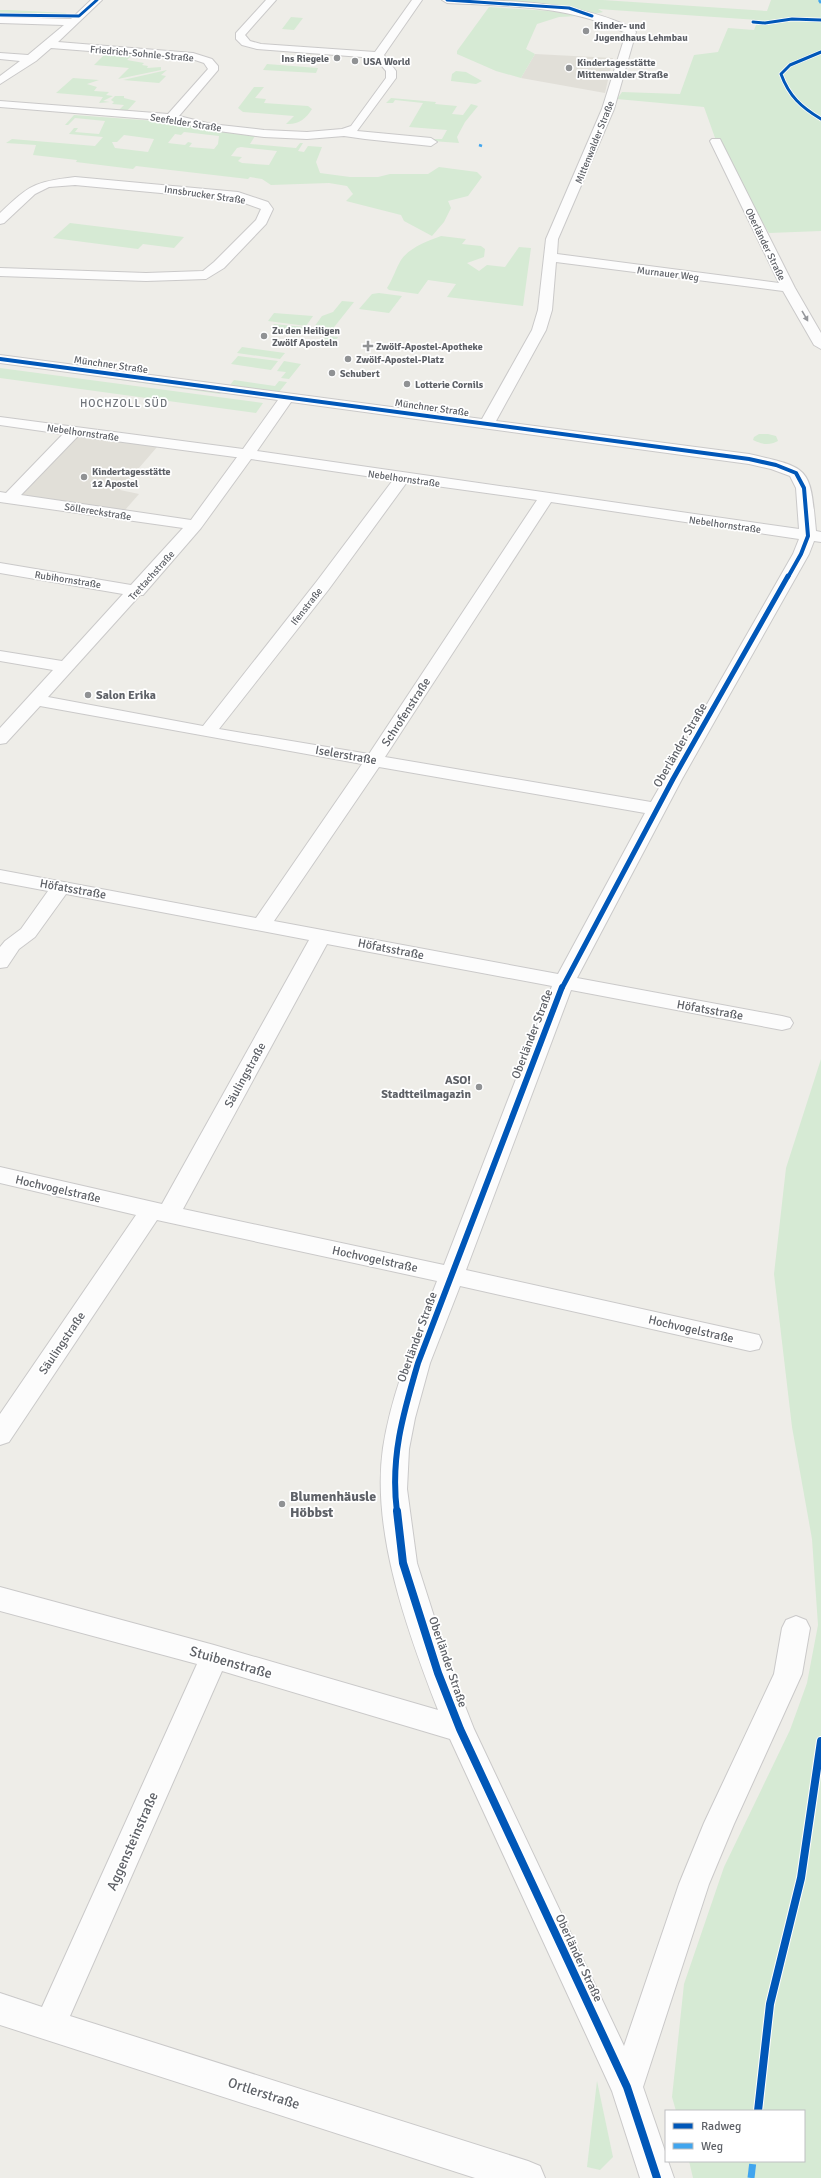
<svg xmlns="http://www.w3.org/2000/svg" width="821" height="2178" font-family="Signika,sans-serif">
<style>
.education{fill:#e1dfd8}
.green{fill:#d6ead4;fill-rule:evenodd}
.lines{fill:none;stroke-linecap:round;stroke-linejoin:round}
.minor-casing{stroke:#cac9c9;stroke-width:2}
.minor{fill:#fcfcfc;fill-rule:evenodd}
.quiet-far1{stroke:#41a5ee;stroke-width:2.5;stroke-dasharray:5 2.5;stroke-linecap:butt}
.quiet{stroke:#41a5ee;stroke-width:7;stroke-dasharray:14 7;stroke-linecap:butt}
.cycleway-far4-casing{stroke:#fff;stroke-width:4.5}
.cycleway-far3-casing{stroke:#fff;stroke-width:5.5}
.cycleway-far2-casing{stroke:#fff;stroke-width:7}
.cycleway-far1-casing{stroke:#fff;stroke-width:9}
.cycleway-casing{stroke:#fff;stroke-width:10}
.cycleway-far4{stroke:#0057b8;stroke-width:3}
.cycleway-far3{stroke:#0057b8;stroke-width:4}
.cycleway-far2{stroke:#0057b8;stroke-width:5}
.cycleway-far1{stroke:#0057b8;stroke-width:6}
.cycleway{stroke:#0057b8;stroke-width:8}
.oneway{fill:#95979b}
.poi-dot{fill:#909294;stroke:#fff;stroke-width:1.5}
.labels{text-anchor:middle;stroke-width:3.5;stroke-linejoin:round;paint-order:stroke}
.far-poi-label{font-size:10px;font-weight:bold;fill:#5e6167;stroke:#fff;text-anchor:start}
.far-street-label{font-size:10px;fill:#5e6167;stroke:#fff}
.far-neighbourhood-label{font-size:11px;letter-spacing:1px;fill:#6f7379;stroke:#fff}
.poi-label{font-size:12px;font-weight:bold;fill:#5e6167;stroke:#fff;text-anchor:start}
.street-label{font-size:12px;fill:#5e6167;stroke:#fff}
.near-poi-label{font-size:14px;font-weight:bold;fill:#5e6167;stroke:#fff;text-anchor:start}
.near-street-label{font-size:14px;fill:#5e6167;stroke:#fff}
</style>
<rect width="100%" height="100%" fill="#eeede8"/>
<g class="education">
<polygon points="535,54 613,58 605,93 521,78"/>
<polygon points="75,435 157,447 120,490 139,494 125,510 20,496"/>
</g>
<g class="green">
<polygon points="471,0 603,0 767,11 771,0 821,0 821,231 769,233 719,149 704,107 617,99 622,92 680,94 694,55 718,52 728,28 754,30 758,20 598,9 603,12 594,14 567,7"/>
<polygon points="489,7 550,11 578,16 559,17 537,24 526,49 535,54 521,78 496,71 457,54 457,51"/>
<polygon points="0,10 9,10 67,13 64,15 0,14"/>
<polygon points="291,17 303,18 294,30 282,29"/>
<polygon points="107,52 133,54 127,60 144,63 142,65 148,66 147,68 161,67 161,70 118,79 129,68 94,65"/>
<polygon points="267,64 318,68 316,73 263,70"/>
<polygon points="167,70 161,75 166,76 159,83 123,80"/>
<polygon points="456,71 466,72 482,81 476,84 451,81 452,74"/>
<polygon points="73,78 99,80 87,84 97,87 94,91 109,92 106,95 113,96 103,101 110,102 99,103 103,97 56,93"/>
<path d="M254,87H264L255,98L266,99L264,103L308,106L312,109C306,119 298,125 286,124L294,116L243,112L238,108Z"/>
<polygon points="115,96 124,96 124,98 136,101 126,112 111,111 119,110 124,105 112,104 114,102 111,100"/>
<polygon points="391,98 436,102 435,104 457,106 452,114 463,115 471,104 478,106 465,122 457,137 459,143 432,141 433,139 442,139 447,130 409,127 423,103 395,100 393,103 386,103"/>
<path d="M74,115L156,121L188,126L190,124L255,136L250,144L296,148L300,143H303L298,151L304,152L308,146L322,147L316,162L320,173L350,177H378L390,174H428L439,167L477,172L482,177L468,196L448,201L451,208L444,222L432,236L404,221L401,215L346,201L353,194L347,186L329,183L271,185L262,179L250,177L248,179L136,166L133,169L76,162L77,160L33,155L36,145L6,143L12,139L95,146L103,137L69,134L74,128H78L75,132L99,134L105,121L75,118L68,125H65ZM184,132L219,136L218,144L214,149L189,147L192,143L188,142L185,145L168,143L175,134L181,135ZM124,135L154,139L148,152L115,148L112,142H117ZM241,147L277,151L269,165L242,163L238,161L242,157L231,156L237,148Z"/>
<polygon points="70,223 184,237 174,248 143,244 138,249 53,238"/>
<path d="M441,236L466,239L462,244L481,246L485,249L484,257L467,263L479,271L487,265L505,267L519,247L531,248L523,306L447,297L456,284L428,280L418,294L389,290L387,288C393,279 396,268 401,260C410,247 428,241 441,236Z"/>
<polygon points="379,293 402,296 389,313 359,309 372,294"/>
<polygon points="342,301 354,302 327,336 338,337 334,343 321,342 331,329 314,327 322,316 333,312"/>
<polygon points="274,313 313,316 306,326 268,321"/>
<polygon points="274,324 305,327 300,333 270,329"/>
<polygon points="242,347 285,353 280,359 237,353"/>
<polygon points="238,356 278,361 271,370 231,364"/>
<polygon points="284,361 301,364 289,379 281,378 286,372 277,371"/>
<polygon points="0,363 221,393 220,394"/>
<polygon points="0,368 263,403 256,413 0,378"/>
<polygon points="234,380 275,386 279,381 287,382 279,392 230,385"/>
<path d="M759,434H768L776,436L778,441C769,446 761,444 753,440L754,437Z"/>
<polygon points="821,1059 821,2178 693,2178 689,2161 804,2161 804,2111 676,2111 672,2097 684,1984 724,1867 790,1730 807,1683 818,1625 812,1539 792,1427 774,1274 786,1168"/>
<polygon points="597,2081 613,2157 600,2170 587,2167"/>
</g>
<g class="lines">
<g class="minor-casing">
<g id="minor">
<polygon points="91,0 102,0 58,42 193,53 212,59 218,66 218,70 179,116 211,124 264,130 307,132 342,129 351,126 386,78 386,71 375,58 257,49 242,45 236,39 236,33 266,0 276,0 245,35 250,41 261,44 375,52 412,0 422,0 384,55 396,71 396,78 357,131 431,138 437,142 431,146 365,139 344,136 307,139 264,137 211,130 175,122 149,119 0,107 0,101 168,114 208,69 204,63 192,59 51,48 36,61 0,84 0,76 20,61 0,59 0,53 28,55 64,25 0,23 0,17 71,19"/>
<path d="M442,0C501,0 566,0 621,23C626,25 633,27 636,32L614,109L558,239L557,254L779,283L710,141L712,139H720L795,288L821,333V349L814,345L783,291L556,262L552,310L546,330L496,421L749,454C812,468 810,468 816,531L821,532V542L814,541L809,554L682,779L577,978L782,1016L790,1018L793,1023L790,1028L782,1030L571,990L466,1270L750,1333L759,1335L762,1342L759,1349L750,1351L460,1286L430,1363L415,1418L409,1449L407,1489L417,1563L452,1673L474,1729L624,2046L679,1884L704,1823L774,1674L782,1628L786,1620L796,1616L806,1620L810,1628L802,1674L734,1824L709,1884L643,2087L666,2154V2161H668L674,2178H640L612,2091L450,1739L222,1671L70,2016L528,2161L540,2166L545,2178H475L0,2025V1993L42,2007L197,1664L0,1611V1587L214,1645L438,1710C408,1633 371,1532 383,1448C392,1390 416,1335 437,1281L157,1220L9,1442L0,1445V1414L136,1215L0,1183V1167L162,1204L309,940L66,894L35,937L19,949L7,967L0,968V947L5,941L21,929L48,891L0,882V870L256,918L362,764L40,706L6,743L0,744V728L53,670L0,661V651L62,661L123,594L0,573V563L131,585L183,528L0,502V492L6,493L63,434L0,425V417L243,449L278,400L0,363V355L482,419L532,330L538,310L546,239L602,109L626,33C569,5 508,6 447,3ZM291,402L749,464L771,469L790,476L796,488L799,529L257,451ZM78,436L235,457H237L191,520L21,495ZM251,459L393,480L317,581L203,726L48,697L140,595H143L201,528ZM407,482L537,500L369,754L219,729L329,589ZM551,502L799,539L793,554L651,802L385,757ZM379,767L645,813L558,974L274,921ZM327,944L552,986L444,1265L183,1209Z"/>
<path d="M75,177L238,192L268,202L273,209L266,224L224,268L206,279L146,281L0,276V268L146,273L203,271L214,262L256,220L261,209L236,200L75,185L49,187L35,194L4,223L0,224V213C30,185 33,182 75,177Z"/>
</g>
</g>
<use href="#minor" class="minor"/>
<g class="quiet-far1">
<polyline points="819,0 821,3"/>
<polyline points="479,145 482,146"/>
</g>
<polyline class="quiet" points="751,2178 753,2161"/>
<g class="cycleway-far4-casing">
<g id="cycleway-far4">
<polyline points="447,0 569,8 592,16"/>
<polyline points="0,15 79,16 97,0"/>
<polyline points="753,22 765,23 792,19 821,20"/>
<path d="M821,52L790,65L781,74C789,96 801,107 821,119"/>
</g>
</g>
<g class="cycleway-far3-casing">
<polyline id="cycleway-far3" points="0,359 749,459 776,465 796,473 804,488 808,536 801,554 788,577"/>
</g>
<g class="cycleway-far2-casing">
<polyline id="cycleway-far2" points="562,988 673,779 788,576"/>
</g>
<g class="cycleway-far1-casing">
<path id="cycleway-far1" d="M397,1512C390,1458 403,1414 418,1363L562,987"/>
</g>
<g class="cycleway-casing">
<g id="cycleway">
<polyline points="397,1511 403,1563 438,1673 460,1729 627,2087 657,2178"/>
<polyline points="758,2111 770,2004 801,1878 821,1741"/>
</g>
</g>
<use href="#cycleway-far4" class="cycleway-far4"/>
<use href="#cycleway-far3" class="cycleway-far3"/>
<use href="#cycleway-far2" class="cycleway-far2"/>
<use href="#cycleway-far1" class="cycleway-far1"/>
<use href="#cycleway" class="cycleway"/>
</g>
<defs><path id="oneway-solid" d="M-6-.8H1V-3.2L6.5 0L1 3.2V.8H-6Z"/></defs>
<use class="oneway" href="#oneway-solid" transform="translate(805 316) rotate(60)"/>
<g class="poi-dot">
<circle cx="586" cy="31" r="4"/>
<circle cx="337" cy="58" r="4"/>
<circle cx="355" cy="61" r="4"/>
<circle cx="569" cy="68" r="4"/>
<circle cx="264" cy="336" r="4"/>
<path d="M366 340h4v4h4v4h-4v4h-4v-4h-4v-4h4z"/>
<circle cx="348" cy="359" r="4"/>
<circle cx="332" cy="373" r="4"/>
<circle cx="407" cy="384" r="4"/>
<circle cx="84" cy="477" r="4"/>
<circle cx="88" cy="695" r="4"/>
<circle cx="479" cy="1087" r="4"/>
<circle cx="282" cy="1504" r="4"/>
</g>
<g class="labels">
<g class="far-poi-label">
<text x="594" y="29">Kinder- und<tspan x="594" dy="12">Jugendhaus Lehmbau</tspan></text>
<text x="329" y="62" text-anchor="end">Ins Riegele</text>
<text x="363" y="65">USA World</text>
<text x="577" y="66">Kindertagesstätte<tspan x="577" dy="12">Mittenwalder Straße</tspan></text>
<text x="272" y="334">Zu den Heiligen<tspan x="272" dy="12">Zwölf Aposteln</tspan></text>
<text x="376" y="350">Zwölf-Apostel-Apotheke</text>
<text x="356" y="363">Zwölf-Apostel-Platz</text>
<text x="340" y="377">Schubert</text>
<text x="415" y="388">Lotterie Cornils</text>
<text x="92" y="475">Kindertagesstätte<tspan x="92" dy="12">12 Apostel</tspan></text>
</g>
<g class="far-street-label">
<text transform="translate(142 53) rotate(5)" y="4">Friedrich-Sohnle-Straße</text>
<text transform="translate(186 122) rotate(9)" y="4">Seefelder Straße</text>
<text transform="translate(594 142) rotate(-68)" y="4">Mittenwalder Straße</text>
<text transform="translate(205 194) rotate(8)" y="4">Innsbrucker Straße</text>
<text transform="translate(766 244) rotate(64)" y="4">Oberländer Straße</text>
<text transform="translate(668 273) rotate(7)" y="4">Murnauer Weg</text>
<text transform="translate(111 364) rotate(8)" y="4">Münchner Straße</text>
<text transform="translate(432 407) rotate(8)" y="4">Münchner Straße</text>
<text transform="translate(83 432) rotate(8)" y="4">Nebelhornstraße</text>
<text transform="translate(404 478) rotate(8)" y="4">Nebelhornstraße</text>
<text transform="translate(98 511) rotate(9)" y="4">Söllereckstraße</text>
<text transform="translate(725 524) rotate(8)" y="4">Nebelhornstraße</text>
<text transform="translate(151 575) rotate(-48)" y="4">Trettachstraße</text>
<text transform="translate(68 579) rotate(9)" y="4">Rubihornstraße</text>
<text transform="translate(306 606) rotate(-52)" y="4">Ifenstraße</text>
</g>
<g class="far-neighbourhood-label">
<text x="124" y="407">HOCHZOLL SÜD</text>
</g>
<g class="poi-label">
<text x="96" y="699">Salon Erika</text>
<text x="471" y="1084" text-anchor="end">ASO!<tspan x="471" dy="14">Stadtteilmagazin</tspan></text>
</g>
<g class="street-label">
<text transform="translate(406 712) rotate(-57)" y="4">Schrofenstraße</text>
<text transform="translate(680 745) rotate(-60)" y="4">Oberländer Straße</text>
<text transform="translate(346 755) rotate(10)" y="4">Iselerstraße</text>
<text transform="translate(73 889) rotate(10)" y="4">Höfatsstraße</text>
<text transform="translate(391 949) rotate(11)" y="4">Höfatsstraße</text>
<text transform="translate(710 1010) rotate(10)" y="4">Höfatsstraße</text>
<text transform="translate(532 1034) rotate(-69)" y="4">Oberländer Straße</text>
<text transform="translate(245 1075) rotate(-61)" y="4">Säulingstraße</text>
<text transform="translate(58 1189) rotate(13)" y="4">Hochvogelstraße</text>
<text transform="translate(375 1259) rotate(12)" y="4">Hochvogelstraße</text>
<text transform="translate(691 1329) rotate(13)" y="4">Hochvogelstraße</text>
<text transform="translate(417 1337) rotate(-70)" y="4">Oberländer Straße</text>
<text transform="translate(62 1343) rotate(-56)" y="4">Säulingstraße</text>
<text transform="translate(448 1662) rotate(71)" y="4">Oberländer Straße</text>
<text transform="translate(579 1958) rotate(65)" y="4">Oberländer Straße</text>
</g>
<g class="near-poi-label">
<text x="290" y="1501">Blumenhäusle<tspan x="290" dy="16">Höbbst</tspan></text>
</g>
<g class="near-street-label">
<text transform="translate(231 1662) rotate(16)" y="5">Stuibenstraße</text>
<text transform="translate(132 1841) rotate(-66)" y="5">Aggensteinstraße</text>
<text transform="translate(264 2093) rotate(18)" y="5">Ortlerstraße</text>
</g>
</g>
<rect x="665" y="2110" width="140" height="52" fill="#ffffff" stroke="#bfc0c2"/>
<rect x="673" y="2123" width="20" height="6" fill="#0057b8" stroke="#bfc0c2"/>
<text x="701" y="2130" font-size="12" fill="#5e6167">Radweg</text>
<rect x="673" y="2143" width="20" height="6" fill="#41a5ee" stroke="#bfc0c2"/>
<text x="701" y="2150" font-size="12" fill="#5e6167">Weg</text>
</svg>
